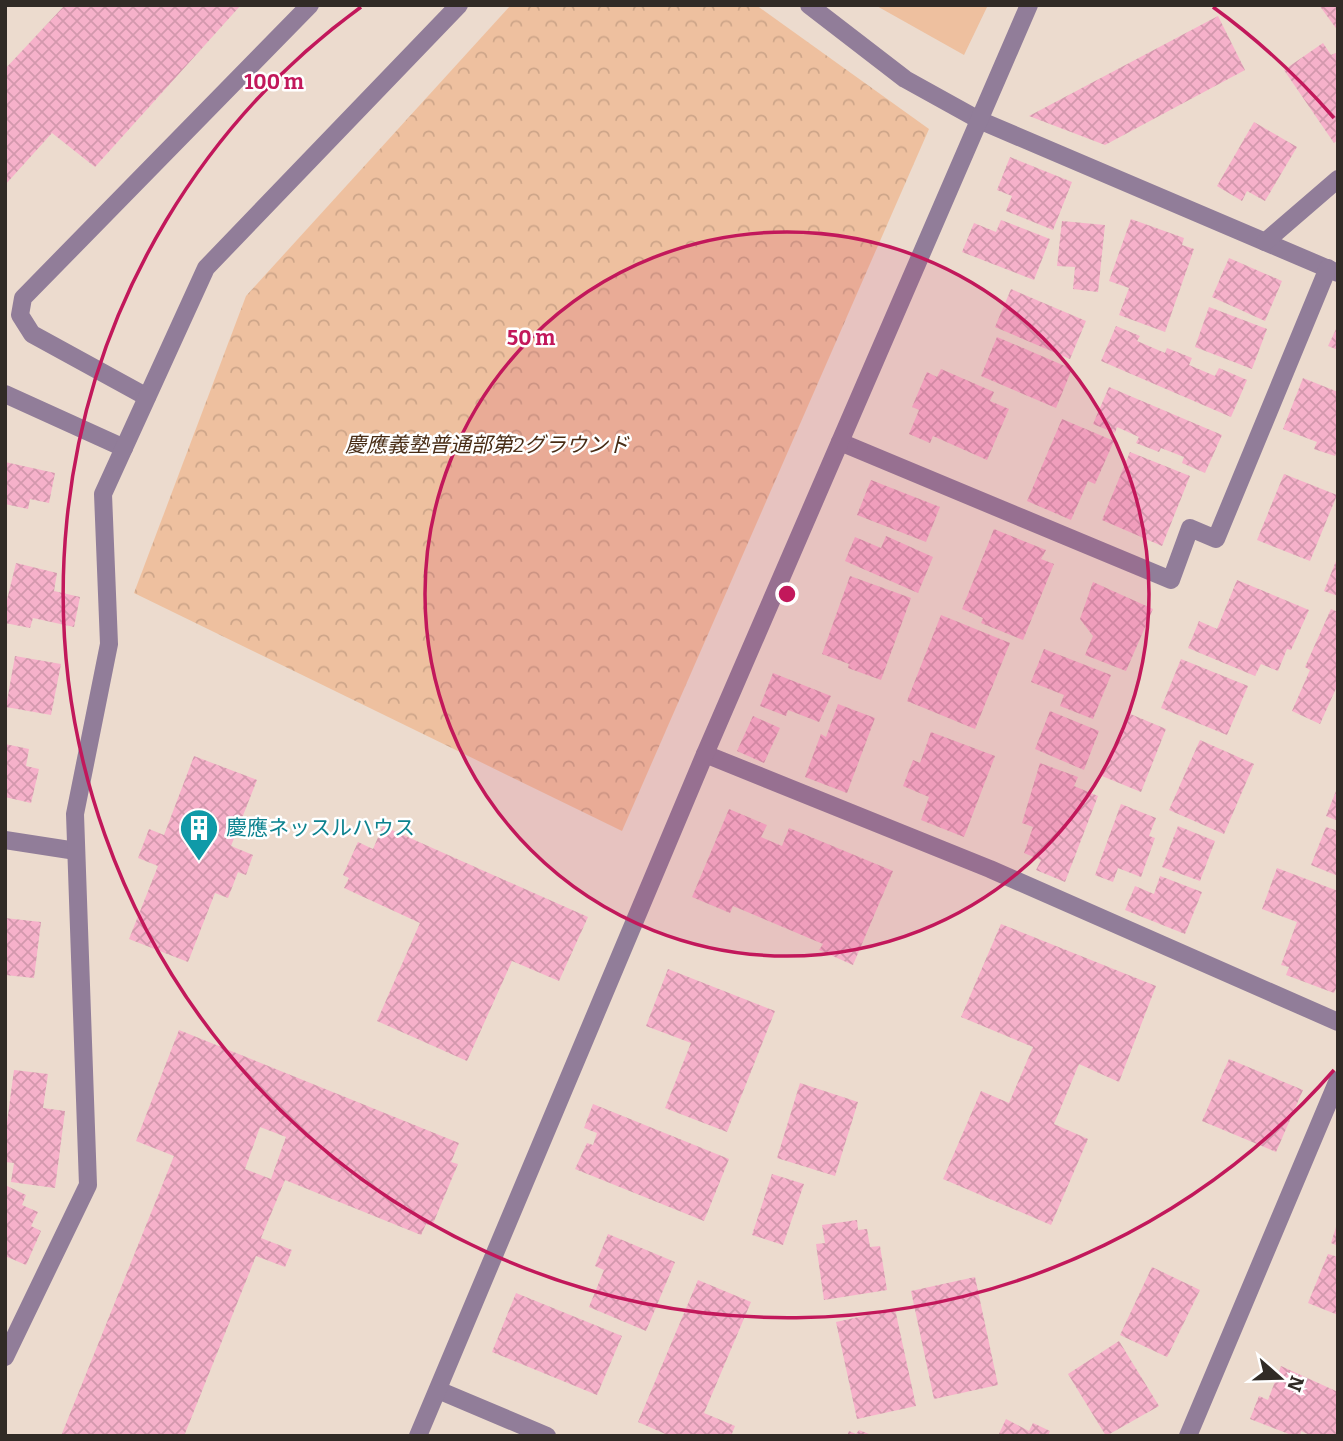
<svg xmlns="http://www.w3.org/2000/svg" width="1343" height="1441" font-family="Bitter,'Noto Sans JP',serif">
<style>
.green{fill:#eec09f}
.park{fill:url(#park-crowns)}
.building{fill:url(#building-cross-hatch);fill-rule:evenodd}
.lines{fill:none;stroke-linecap:round;stroke-linejoin:round}
.minor{stroke:#917d99;stroke-width:18}
.ring{fill:none;stroke:#c2185b;stroke-width:3.5}
.labels{text-anchor:middle;stroke-width:5;stroke-linejoin:round;paint-order:stroke}
.park-label{font-size:21px;font-style:italic;fill:#482c15;stroke:#fff}
.culture-label{font-size:21px;fill:#0d838f;stroke:#fff;text-anchor:start}
.centre{fill:#c2185b;stroke:#fff;stroke-width:3.5}
.ring-label{font-size:21px;text-anchor:middle;font-weight:bold;fill:#c2185b;stroke:#fff;stroke-width:5;stroke-linejoin:round;paint-order:stroke}
</style>
<defs>
<pattern id="park-crowns" width="20" height="18" patternUnits="userSpaceOnUse" patternTransform="scale(1.75)"><rect width="20" height="18" fill="#eec09f"/><path d="M2 6a3 3 0 1 1 6 0M12 15a3 3 0 1 1 6 0" fill="none" stroke="#cda589"/></pattern>
<pattern id="building-cross-hatch" width="8" height="8" patternUnits="userSpaceOnUse" patternTransform="scale(1.75)"><rect width="8" height="8" fill="#f6b1ca"/><path d="M0 0l8 8M0 8l8-8" fill="none" stroke="#d398ad"/></pattern>
</defs>
<rect width="100%" height="100%" fill="#ecdbce"/>
<polygon class="green" points="875,5 988,5 964,55"/>
<polygon class="park" points="511,5 756,5 929,129 622,831 134,593 246,296"/>
<g class="building">
<polygon points="65,5 241,5 95,167 52,133 5,185 5,69"/>
<polygon points="1319,5 1338,5 1338,31"/>
<polygon points="1218,16 1245,70 1105,145 1029,116"/>
<polygon points="1323,43 1331,55 1338,52 1338,140 1334,143 1284,70"/>
<polygon points="1254,122 1297,147 1265,201 1247,191 1242,201 1217,186"/>
<polygon points="1010,157 1072,182 1053,230 1006,211 1012,196 997,190"/>
<polygon points="1131,219 1184,238 1182,245 1194,249 1165,332 1119,315 1129,288 1109,281"/>
<polygon points="1001,220 1050,239 1034,280 962,252 974,223 996,232"/>
<polygon points="1062,221 1105,225 1098,292 1073,289 1075,267 1057,266"/>
<polygon points="1229,258 1282,281 1265,321 1212,297"/>
<polygon points="1011,289 1086,321 1070,359 995,327"/>
<polygon points="1209,307 1267,329 1252,369 1195,347"/>
<polygon points="1338,325 1338,350 1328,346"/>
<polygon points="1116,326 1140,336 1137,341 1165,353 1167,348 1192,358 1189,365 1215,376 1219,368 1247,380 1231,417 1101,361"/>
<polygon points="997,337 1072,369 1056,408 981,376"/>
<polygon points="941,369 994,392 990,401 1009,409 987,460 933,436 930,443 909,434 919,410 912,407 927,372 937,377"/>
<polygon points="1303,378 1338,392 1338,448 1335,456 1314,449 1317,442 1283,429"/>
<polygon points="1109,387 1222,435 1205,473 1182,463 1184,457 1161,448 1159,452 1136,443 1139,437 1117,427 1115,433 1093,424"/>
<polygon points="1062,419 1114,441 1095,484 1088,481 1071,520 1027,501"/>
<polygon points="1130,452 1190,476 1162,546 1102,520"/>
<polygon points="5,462 55,473 49,503 30,499 28,509 5,504"/>
<polygon points="1284,474 1337,495 1310,561 1257,540"/>
<polygon points="871,480 940,507 926,542 857,515"/>
<polygon points="994,529 1046,550 1041,559 1054,564 1023,640 981,623 983,618 962,609"/>
<polygon points="886,536 933,557 918,593 845,561 855,537 881,548"/>
<polygon points="1338,556 1338,596 1324,591"/>
<polygon points="16,563 57,573 54,591 80,597 74,627 33,618 30,628 5,623 5,608"/>
<polygon points="850,576 911,598 881,680 848,668 849,664 822,654"/>
<polygon points="1237,580 1309,610 1291,650 1287,649 1278,671 1261,664 1255,676 1188,648 1199,621 1217,629"/>
<polygon points="1093,582 1153,609 1126,671 1085,655 1093,636 1080,619"/>
<polygon points="1331,609 1338,612 1338,684 1320,724 1292,711 1310,670 1305,667"/>
<polygon points="941,615 1010,643 975,729 907,701"/>
<polygon points="1044,649 1111,675 1093,719 1060,706 1064,695 1031,682"/>
<polygon points="15,656 61,664 51,715 6,707"/>
<polygon points="1181,659 1248,686 1227,735 1161,708"/>
<polygon points="773,673 831,696 819,722 788,710 786,716 760,706"/>
<polygon points="838,704 875,718 847,793 805,777 821,734 826,737"/>
<polygon points="1050,711 1099,731 1084,770 1035,749"/>
<polygon points="1128,713 1166,729 1141,792 1102,776"/>
<polygon points="753,716 780,728 764,763 737,751"/>
<polygon points="931,732 995,756 964,837 921,820 929,797 903,786 913,760 920,763"/>
<polygon points="1200,740 1254,764 1224,834 1169,810"/>
<polygon points="5,744 29,749 26,766 39,769 31,803 5,797"/>
<polygon points="194,756 257,780 231,846 253,855 246,875 238,872 228,898 215,893 188,962 129,939 158,866 138,858 149,829 164,835"/>
<polygon points="1040,763 1078,777 1074,786 1098,796 1065,882 1036,870 1041,860 1024,853 1033,827 1022,823"/>
<polygon points="1338,786 1338,821 1326,816"/>
<polygon points="1121,804 1156,818 1149,836 1155,838 1141,877 1118,868 1113,882 1095,875"/>
<polygon points="729,809 767,825 761,837 782,846 789,828 893,871 853,965 819,950 823,944 733,906 730,913 692,897"/>
<polygon points="383,826 588,917 559,981 512,961 467,1061 377,1021 420,923 344,888 349,878 343,875 358,842 373,849"/>
<polygon points="1178,826 1215,841 1200,881 1162,867"/>
<polygon points="1326,827 1338,831 1338,876 1311,865"/>
<polygon points="1277,868 1338,891 1338,984 1334,993 1286,975 1289,967 1281,965 1297,922 1262,909"/>
<polygon points="1160,876 1202,892 1185,934 1125,910 1135,886 1154,894"/>
<polygon points="5,918 41,922 34,978 5,975"/>
<polygon points="1001,924 1156,986 1119,1082 1079,1064 1054,1124 1088,1139 1051,1225 943,1179 981,1091 1009,1103 1033,1047 961,1017"/>
<polygon points="668,969 775,1011 727,1132 665,1108 691,1043 646,1026"/>
<path d="M179,1030L459,1143L451,1162L458,1164L432,1226L426,1224L421,1235L285,1180L261,1238L292,1250L285,1267L256,1256L184,1436H61L174,1156L136,1141ZM260,1127L286,1137L271,1179L245,1169Z"/>
<polygon points="1229,1059 1303,1090 1276,1152 1202,1121"/>
<polygon points="14,1070 48,1074 43,1108 65,1111 55,1188 11,1182 14,1163 5,1162 5,1138"/>
<polygon points="800,1083 858,1102 835,1176 777,1158"/>
<polygon points="593,1104 729,1159 704,1221 575,1169 587,1143 593,1145 597,1133 584,1128"/>
<polygon points="772,1174 804,1184 783,1245 752,1235"/>
<polygon points="5,1185 26,1195 22,1205 38,1212 31,1226 41,1231 26,1265 5,1256"/>
<polygon points="857,1220 858,1230 867,1229 870,1247 880,1246 887,1290 824,1300 816,1244 825,1243 822,1225"/>
<polygon points="1337,1224 1338,1224 1338,1246 1331,1243"/>
<polygon points="608,1234 675,1262 646,1331 589,1307 604,1270 595,1266"/>
<polygon points="1328,1254 1338,1257 1338,1315 1308,1303"/>
<polygon points="1152,1267 1200,1290 1167,1357 1120,1335"/>
<polygon points="975,1277 998,1385 934,1399 911,1291"/>
<polygon points="698,1280 751,1302 704,1413 735,1426 731,1436 670,1436 638,1422"/>
<polygon points="516,1293 622,1336 597,1395 492,1352"/>
<polygon points="895,1309 916,1406 857,1419 836,1322"/>
<polygon points="1119,1341 1159,1406 1106,1436 1068,1374"/>
<polygon points="1281,1366 1338,1392 1338,1436 1312,1436 1301,1431 1300,1436 1294,1436 1250,1419 1259,1396 1268,1400"/>
<polygon points="1006,1419 1029,1431 1033,1423 1050,1431 1048,1436 998,1436"/>
<polygon points="859,1430 874,1436 847,1436 849,1431 856,1434"/>
</g>
<g class="lines">
<g class="minor">
<polyline points="809,5 905,79 979,120 1338,273"/>
<polyline points="1265,242 1338,179"/>
<polyline points="5,394 124,448"/>
<polyline points="147,397 32,334 20,315 23,298 310,5"/>
<polyline points="840,442 1171,580 1190,528 1216,539 1328,268"/>
<polyline points="705,754 990,869 1338,1022"/>
<polyline points="5,840 76,851"/>
<polyline points="5,1357 88,1185 75,814 109,644 103,494 206,268 459,5"/>
<polyline points="438,1390 547,1436"/>
<polyline points="418,1436 705,754 1029,5"/>
<polyline points="1188,1436 1338,1080"/>
</g>
</g>
<circle cx="787" cy="594" r="362" fill="#c2185b" fill-opacity=".12"/>
<g class="ring">
<circle cx="787" cy="594" r="362"/>
<path d="M1334 1070A725 725 0 1 1 361 7M1213 7A725 725 0 0 1 1334 118"/>
</g>
<defs>
<g id="building-pin" transform="scale(2.0125)"><path d="M0 17L-7.5 6A9.5 9.5 0 1 1 7.5 6Z" fill="#0f9aa8" stroke="#fff"/><path d="M-4-6H4V6H1V3H-1V6H-4ZM-2.5-4.3h1.7v1.8h-1.7ZM.8-4.3h1.7v1.8H.8ZM-2.5-1h1.7V.8h-1.7ZM.8-1h1.7V.8H.8Z" fill="#fff"/></g>
</defs>
<g fill-rule="evenodd">
<use href="#building-pin" x="199" y="828"/>
</g>
<g class="labels">
<g class="park-label">
<text x="487" y="452">慶應義塾普通部第2グラウンド</text>
</g>
<g class="culture-label">
<text x="226" y="835">慶應ネッスルハウス</text>
</g>
</g>
<circle cx="787" cy="594" r="10" class="centre"/>
<g class="ring-label">
<text x="274" y="89">100 m</text>
<text x="531" y="345">50 m</text>
</g>
<rect width="1343" height="1441" fill="none" stroke="#312b26" stroke-width="14"/>
<g transform="translate(1280 1378) rotate(110)" stroke="#ffffff" stroke-width="5" paint-order="stroke">
<path d="M0-5L12 26L0 18L-12 26Z" fill="#312b26"/>
<text y="-10" font-size="19" font-weight="bold" text-anchor="middle" fill="#312b26">N</text>
</g>
</svg>
